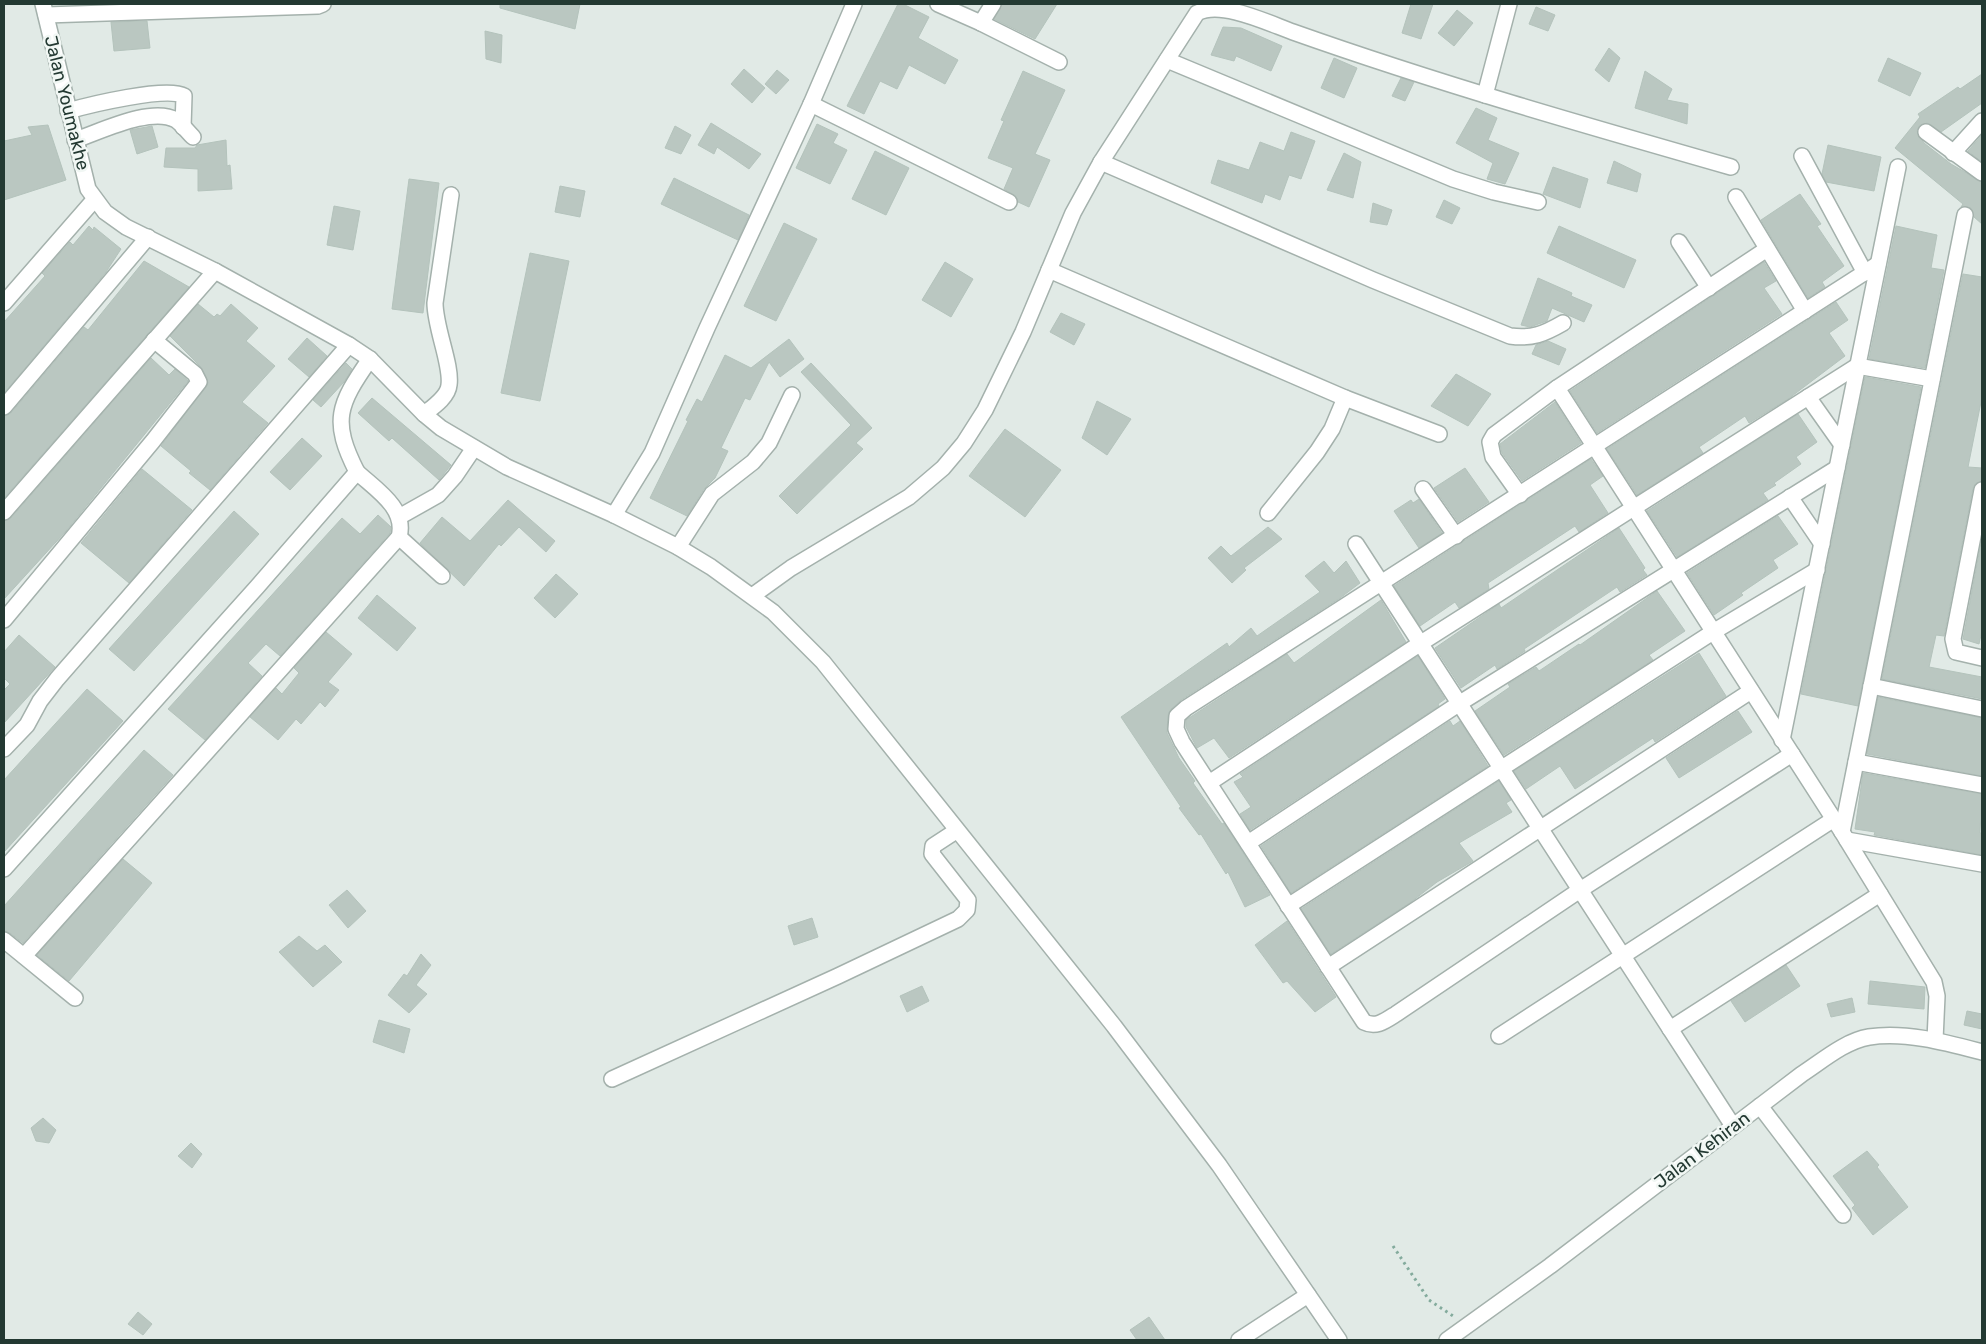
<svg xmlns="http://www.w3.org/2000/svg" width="1986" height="1344" font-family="Rubik,sans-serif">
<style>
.building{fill:#bac7c1;stroke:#b4c3bc}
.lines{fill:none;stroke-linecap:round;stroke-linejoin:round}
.minor-casing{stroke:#a4b1ac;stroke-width:18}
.path{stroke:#84ab9d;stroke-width:3;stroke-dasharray:2.5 4;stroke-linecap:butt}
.minor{stroke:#fff;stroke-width:15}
.labels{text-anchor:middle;stroke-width:5;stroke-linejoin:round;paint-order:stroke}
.street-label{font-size:18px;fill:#233932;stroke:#f1f7f4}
</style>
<rect width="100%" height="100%" fill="#e1eae6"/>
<g class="building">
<polygon points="500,4 580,4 575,29 500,8"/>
<polygon points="898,4 903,4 929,17 918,38 958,60 945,84 909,65 897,89 880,81 864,114 847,106"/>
<polygon points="1002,4 1057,4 1035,39 994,19"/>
<polygon points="1411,4 1433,4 1421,39 1402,33"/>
<polygon points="1536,7 1555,15 1548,31 1529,24"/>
<polygon points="1457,10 1473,23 1454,46 1438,33"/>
<polygon points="147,21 150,48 114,51 111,22"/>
<polygon points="1223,27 1241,28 1282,46 1271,71 1236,56 1234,61 1211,55"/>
<polygon points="485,31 502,35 501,63 486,59"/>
<polygon points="1609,48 1620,58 1609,82 1595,70"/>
<polygon points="1334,58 1357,68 1344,98 1321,88"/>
<polygon points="1888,58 1921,73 1910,96 1878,81"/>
<polygon points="744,69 765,88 752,103 731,84"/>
<polygon points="777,70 789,80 776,94 765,84"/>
<polygon points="1023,71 1065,90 1035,154 1050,160 1029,207 1018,202 1016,196 1004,189 1013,168 988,158 1004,121 1001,120"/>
<polygon points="1645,71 1672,89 1667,100 1688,104 1687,124 1635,108"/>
<polygon points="1982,74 1982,103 1941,132 1927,123 1919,126 1917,131 1924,143 1951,164 1982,182 1982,224 1974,217 1971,208 1961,207 1963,204 1895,148 1920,117 1918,114 1958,87 1960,89"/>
<polygon points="1401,78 1414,82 1405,101 1392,96"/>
<polygon points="1476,108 1497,118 1488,140 1519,153 1505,184 1487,179 1493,163 1456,143"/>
<polygon points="711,123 761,154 749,169 717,147 714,154 698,145"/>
<polygon points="817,124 838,134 833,143 847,150 830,184 796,168"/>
<polygon points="48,125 66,180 4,200 4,141 32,135 28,127"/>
<polygon points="152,126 158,147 137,154 130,130"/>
<polygon points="675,126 691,135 681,154 665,148"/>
<polygon points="1291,132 1315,141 1301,179 1289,175 1280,200 1265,194 1262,203 1211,183 1218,160 1249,170 1260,142 1284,151"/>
<polygon points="1982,135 1982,162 1968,151"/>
<polygon points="226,140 227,166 230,165 232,189 198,191 198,169 164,167 166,148 195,148 197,145"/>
<polygon points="1828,145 1881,157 1874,191 1826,182 1822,174"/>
<polygon points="875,151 909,168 886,215 852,199"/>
<polygon points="1344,153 1361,162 1353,198 1327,190"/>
<polygon points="1614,161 1641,174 1637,192 1607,183"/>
<polygon points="1553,167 1588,179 1580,208 1543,194"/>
<polygon points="674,178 749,215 738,240 661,204"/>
<polygon points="409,179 439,183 423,313 392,309"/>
<polygon points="560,186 585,191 580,217 555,212"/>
<polygon points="1800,194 1821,224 1817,226 1844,266 1822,282 1825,287 1808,298 1761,220"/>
<polygon points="1444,200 1460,208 1452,224 1436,217"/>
<polygon points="1373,203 1392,210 1387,225 1370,222"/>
<polygon points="334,206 360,211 353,250 327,245"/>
<polygon points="784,223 817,239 776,321 744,306"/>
<polygon points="89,226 93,230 94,227 121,249 106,272 4,393 4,322 45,276 42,273 70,242 73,245"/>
<polygon points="1559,226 1636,260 1624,288 1547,253"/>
<polygon points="1896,226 1937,235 1931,268 1944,270 1925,368 1869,359"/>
<polygon points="530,253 569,261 540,401 501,393"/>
<polygon points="144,261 189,287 4,498 4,416 11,413 84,327 88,330"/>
<polygon points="945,262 973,279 951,317 922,300"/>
<polygon points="1764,262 1776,281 1764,288 1782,314 1597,433 1570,391"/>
<polygon points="1963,274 1982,277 1982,397 1968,467 1982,468 1982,481 1975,484 1973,488 1944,636 1936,635 1929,667 1982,677 1982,699 1882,679"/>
<polygon points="1538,278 1572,293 1571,296 1592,305 1584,322 1552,308 1547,321 1530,327 1521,325"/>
<polygon points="1836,302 1848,320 1829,333 1845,356 1788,399 1749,423 1745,416 1699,447 1703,453 1637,495 1607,449"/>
<polygon points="198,304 214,317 217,314 220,316 231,304 258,328 246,341 275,366 242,402 268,423 210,490 189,473 191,471 161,446 208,383 201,367 170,336"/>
<polygon points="1061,313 1085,324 1074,345 1050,332"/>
<polygon points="307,338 327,356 309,377 288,359"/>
<polygon points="789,339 804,359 780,377 769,362 750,400 745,398 721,448 728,451 715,478 704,489 687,516 650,498 688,421 686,420 697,399 702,402 725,355 751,368"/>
<polygon points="1548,341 1566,349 1559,365 1532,354 1536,345"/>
<polygon points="151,358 169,375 175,369 188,381 66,531 4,599 4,521 11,518"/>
<polygon points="346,363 352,369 344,382 321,407 313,400"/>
<polygon points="811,363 872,428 856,443 863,449 797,514 779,496 851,425 801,372"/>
<polygon points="1456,374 1491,394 1468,426 1431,406"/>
<polygon points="1865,377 1921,387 1858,706 1801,694"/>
<polygon points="372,398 451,465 439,480 392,438 389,441 358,413"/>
<polygon points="1097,401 1131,419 1107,455 1082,438"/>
<polygon points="1555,402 1581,443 1522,481 1502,453 1500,444"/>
<polygon points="1798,414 1817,442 1796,457 1801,464 1774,483 1776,485 1763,493 1768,500 1677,557 1647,511"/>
<polygon points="1005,429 1061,470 1025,517 969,476"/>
<polygon points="302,438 322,456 290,490 270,472"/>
<polygon points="1591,459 1603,476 1590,485 1608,513 1579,532 1575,526 1488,583 1489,589 1459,608 1455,602 1420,626 1394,586"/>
<polygon points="1465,468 1489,502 1458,522 1434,488"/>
<polygon points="142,469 192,510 129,583 81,543"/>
<polygon points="1419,499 1442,533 1419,548 1394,511 1411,500 1413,503"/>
<polygon points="508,500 555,541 546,552 519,527 501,546 499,544 464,586 420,543 442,517 470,541"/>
<polygon points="234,511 259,534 134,671 109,649"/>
<polygon points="378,515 391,527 390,533 280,656 266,644 248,663 262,676 205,740 168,709 342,518 360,534"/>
<polygon points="1778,516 1798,544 1773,560 1778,568 1741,593 1743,595 1714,615 1687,573"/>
<polygon points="1268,527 1282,539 1244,568 1246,570 1232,583 1208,558 1221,546 1231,556"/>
<polygon points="1619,528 1645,568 1643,570 1647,575 1620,592 1617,587 1524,649 1525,651 1497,669 1495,665 1461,688 1435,648 1499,604 1501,608"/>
<polygon points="1982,538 1982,631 1979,644 1963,639"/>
<polygon points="1324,561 1334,573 1346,561 1360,583 1340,598 1181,700 1171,709 1168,715 1167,733 1179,758 1195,781 1193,783 1222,824 1224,823 1270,895 1245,907 1228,872 1226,874 1201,834 1199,835 1179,808 1181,807 1121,717 1227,643 1229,647 1251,628 1257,636 1320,592 1305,576"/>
<polygon points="556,574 578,594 555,618 534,598"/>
<polygon points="1657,591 1685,631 1649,655 1653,660 1504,755 1475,711 1510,687 1508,684 1536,667 1539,671 1579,644 1580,645"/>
<polygon points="377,595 416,628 397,651 358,618"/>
<polygon points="1381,600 1406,642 1229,758 1214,738 1197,748 1186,727 1186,720 1192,716 1287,654 1294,663"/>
<polygon points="326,632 352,654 328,682 339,690 325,707 320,702 301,724 296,719 278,740 250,717 276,688 282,694 299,673 294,668"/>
<polygon points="19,635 55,667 4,723 4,690 10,684 4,678 4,652"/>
<polygon points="1699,653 1726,696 1655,742 1653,738 1575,789 1560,766 1526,789 1514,771"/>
<polygon points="1418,656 1445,699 1438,704 1439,706 1250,830 1240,814 1251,807 1234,782 1243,777 1240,774"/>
<polygon points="87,689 123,721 4,852 4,780"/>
<polygon points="1878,697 1982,718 1982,776 1867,754"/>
<polygon points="1738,711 1752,732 1679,778 1666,758"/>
<polygon points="1450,721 1453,726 1460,721 1488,766 1291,893 1261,846"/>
<polygon points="144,750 173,775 23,943 10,933 4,931 4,906"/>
<polygon points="1863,773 1982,794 1980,833 1982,833 1982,855 1874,835 1875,832 1855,829"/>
<polygon points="1499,781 1511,800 1506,803 1512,812 1459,843 1473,861 1437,882 1411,902 1331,954 1301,909"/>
<polygon points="123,859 152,883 69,981 37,955"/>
<polygon points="347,890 366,911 348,928 329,905"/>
<polygon points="812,918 818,937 794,945 788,926"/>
<polygon points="1287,921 1336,997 1315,1012 1287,981 1283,983 1255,945"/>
<polygon points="299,936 317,951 325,945 342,962 313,987 279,952"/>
<polygon points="421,954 431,965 416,985 427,994 409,1013 388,995 404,974 407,976"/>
<polygon points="1786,965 1800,986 1745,1022 1731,1001"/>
<polygon points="1870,981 1925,987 1924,1009 1868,1004"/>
<polygon points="922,986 929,1001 907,1012 900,996"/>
<polygon points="1852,998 1855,1012 1831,1017 1827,1004"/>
<polygon points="1967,1011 1982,1014 1982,1029 1964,1025"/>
<polygon points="379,1020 410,1029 404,1053 373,1042"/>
<polygon points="43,1118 56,1130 49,1143 36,1141 31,1128"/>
<polygon points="191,1143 202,1154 192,1168 178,1156"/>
<polygon points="1867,1151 1879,1165 1877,1167 1908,1207 1873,1235 1852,1208 1855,1205 1833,1176"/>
<polygon points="138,1312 152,1324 143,1335 128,1324"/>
<polygon points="1149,1317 1165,1340 1137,1340 1130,1330"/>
</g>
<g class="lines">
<g class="minor-casing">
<g id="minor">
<polyline points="43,4 88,189 105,212 126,227 215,271 349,345 370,359 424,414 441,428 507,467 614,515 678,547 711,567 773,612 823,662 1114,1026 1219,1165 1339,1340"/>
<polyline points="938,4 981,23 993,4"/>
<polyline points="46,15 318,6 323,4"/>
<polyline points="981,23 1059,62"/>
<polyline points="1167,60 1453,179 1494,192 1538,202"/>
<polyline points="1485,95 1509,4"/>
<polyline points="811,104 1009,202"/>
<path d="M68,111C89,105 167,86 184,96L183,127"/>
<polyline points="1926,132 1982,173"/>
<path d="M75,140C100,132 151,106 176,120C182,124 187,131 193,137"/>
<polyline points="1953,153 1982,121"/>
<polyline points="1802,156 1865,273"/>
<path d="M1101,162L1373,280L1510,336C1532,339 1544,334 1563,323"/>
<polyline points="1736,197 1805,311"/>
<polyline points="1679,242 1709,288"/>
<polyline points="1767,249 1557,388 1842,832 1934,982 1937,996 1935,1040"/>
<polyline points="1049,270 1345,398 1439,434"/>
<polyline points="4,303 94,200"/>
<polyline points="1808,397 1842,445"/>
<polyline points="4,407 148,237"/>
<path d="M424,414C433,407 448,397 449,385C452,365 435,328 435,303L451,195"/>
<polyline points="1423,489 1456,536"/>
<polyline points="1982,490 1953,639 1956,652 1982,658"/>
<polyline points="1520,495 1493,457 1490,442 1494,435 1557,388"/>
<polyline points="1790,497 1822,544"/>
<polyline points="4,512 215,271"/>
<polyline points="1268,513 1317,452 1332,429 1345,398"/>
<polyline points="614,515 652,453 707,328 811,104 854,4"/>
<polyline points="399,517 438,495 455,476 474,448"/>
<polyline points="399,537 442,576"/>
<polyline points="1356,544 1733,1126"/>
<polyline points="678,547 712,494 753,462 769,443 792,395"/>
<path d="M752,596L791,568L909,497L943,468L964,443L985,410L1023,332L1073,213L1101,162L1197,13C1221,0 1268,23 1293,32C1437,83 1584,125 1731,167"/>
<polyline points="4,620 153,441 199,382 195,374 154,340"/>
<polyline points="1871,686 1982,709"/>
<polyline points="1782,740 1898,167"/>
<polyline points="4,749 27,725 40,701 57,679 349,345"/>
<path d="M1792,754L1580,890L1396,1014C1385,1021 1376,1028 1364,1022L1182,742L1176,729L1177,716L1186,708L1878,264"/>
<polyline points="1856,762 1982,785"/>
<polyline points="1209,783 1421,643 1857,366 1932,379"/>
<polyline points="1842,832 1965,215"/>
<polyline points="1847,840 1982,864"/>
<polyline points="1248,843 1460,703 1837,468"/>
<path d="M4,869L257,587L357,472C331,421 338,405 370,359"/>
<polyline points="1288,906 1713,632 1817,570"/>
<polyline points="4,940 75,998"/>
<path d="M24,956L399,537C407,508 375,489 357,472"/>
<polyline points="1328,967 1751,691"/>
<polyline points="1670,1029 1880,894"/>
<polyline points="1499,1036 1834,819"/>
<polyline points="612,1079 838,976 958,919 967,910 968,900 932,854 933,846 956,831"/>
<polyline points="1760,1106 1843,1215"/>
<polyline points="1239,1340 1308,1295"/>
<path d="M1447,1340L1550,1266L1802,1074C1822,1061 1845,1041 1869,1037C1905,1031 1948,1043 1982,1052"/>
</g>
</g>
<polyline class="path" points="1393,1246 1429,1300 1453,1316"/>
<use href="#minor" class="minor"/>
</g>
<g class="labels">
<g class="street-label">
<text transform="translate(67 103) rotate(76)" y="6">Jalan Youmakhe</text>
<text transform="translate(1702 1150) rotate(-37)" y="6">Jalan Kehiran</text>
</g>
</g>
<rect width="1986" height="1344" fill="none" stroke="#233932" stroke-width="10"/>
</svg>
